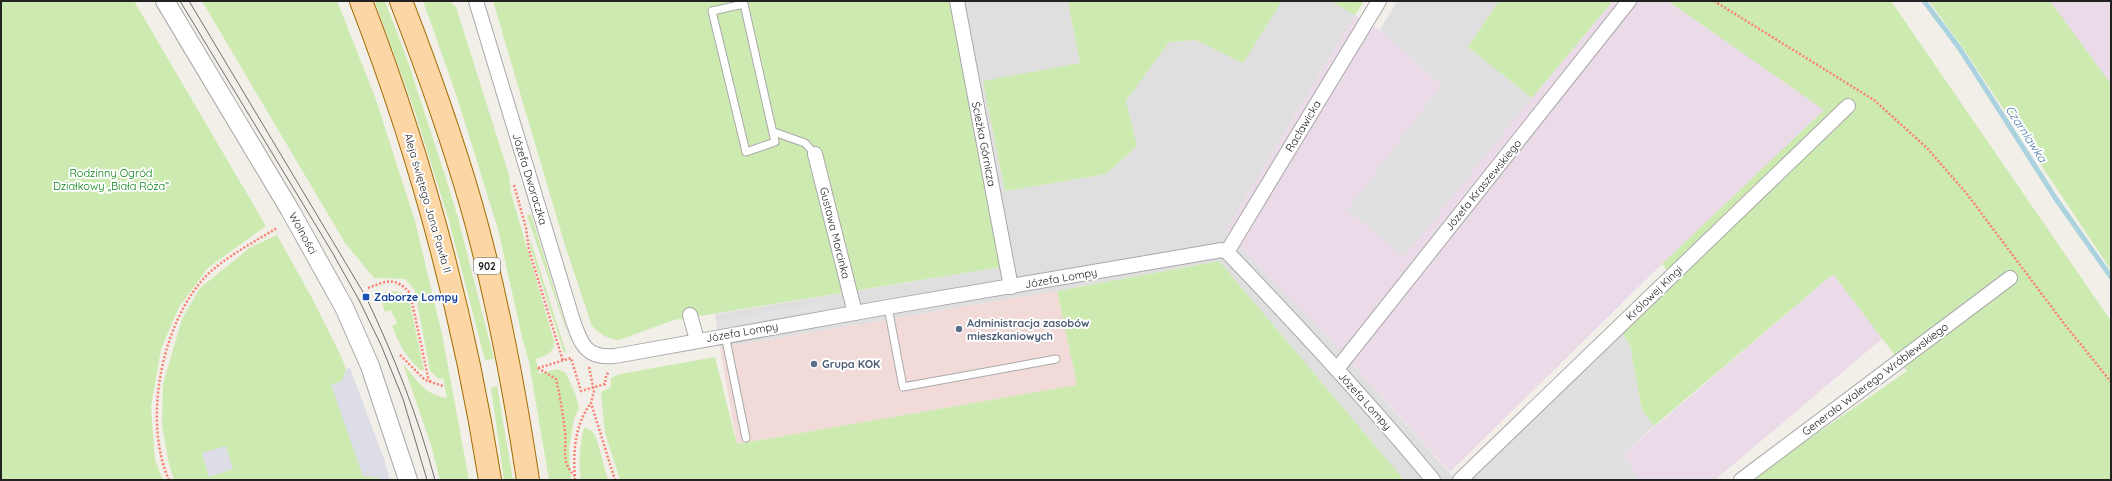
<svg xmlns="http://www.w3.org/2000/svg" width="2112" height="481" font-family="Quicksand,sans-serif">
<style>
.residential{fill:#e0dfdf}
.commercial{fill:#f2dad9}
.industrial{fill:#ebdbe8}
.grass{fill:#cdebb0}
.parking{fill:#e2e2e2}
.plaza{fill:#dddde8}
.lines{fill:none;stroke-linecap:round;stroke-linejoin:round}
.stream{stroke:#aad3df;stroke-width:5}
.service-casing{stroke:#a9a9a9;stroke-width:9}
.minor-casing{stroke:#a9a9a9;stroke-width:16}
.tertiary-casing{stroke:#a9a9a9;stroke-width:20}
.primary-casing{stroke:#a06b00;stroke-width:24}
.path{stroke:#fa8072;stroke-width:2.5;stroke-dasharray:2 2;stroke-linecap:butt}
.service{stroke:#fff;stroke-width:7}
.minor{stroke:#fff;stroke-width:14}
.tertiary{stroke:#fff;stroke-width:18}
.primary{stroke:#fcd6a4;stroke-width:22}
.tram{stroke:#707070;stroke-width:1}
.transit-dot{fill:#1a4fb4;stroke:#fff;stroke-width:1.5}
.service-dot{fill:#5c6f8a;stroke:#fff;stroke-width:1.5}
.labels{text-anchor:middle;stroke-width:4;stroke-linejoin:round;paint-order:stroke}
.shield{fill:#fff;stroke:#646464;stroke-width:1}
.shield-label{font-size:10px;font-weight:bold;fill:#222}
.street-label{font-size:11px;fill:#222;stroke:#fff}
.park-label{font-size:11px;fill:#0c8416;stroke:#fff}
.transit-label{font-size:11px;font-weight:bold;fill:#164399;stroke:#fff;text-anchor:start}
.service-label{font-size:11px;font-weight:bold;fill:#4e5e75;stroke:#fff;text-anchor:start}
.water-label{font-size:12px;font-style:italic;fill:#4a7aab;stroke:#fff}
</style>
<rect width="100%" height="100%" fill="#f2efe9"/>
<g class="residential">
<polygon points="952,1 1068,1 1080,63 1005,191 1106,174 1137,146 1126,101 1169,42 1196,40 1243,63 1282,1 1331,1 1355,15 1225,232 1327,336 1456,480 1404,480 1219,261 1057,291 720,348 715,314 1001,267"/>
<polygon points="1397,1 1499,1 1468,47 1532,98 1405,258 1347,210 1441,85 1380,30"/>
<polygon points="1622,333 1630,345 1642,410 1654,426 1622,455 1640,480 1466,480"/>
</g>
<polygon class="commercial" points="1057,291 1077,385 737,444 720,348"/>
<g class="industrial">
<polygon points="1613,1 1668,1 1825,110 1662,264 1450,472 1327,336 1225,232 1355,15 1380,30 1441,85 1348,210 1404,257 1532,98"/>
<polygon points="2049,1 2111,1 2111,85"/>
<polygon points="1833,274 1883,338 1715,480 1640,480 1622,455"/>
</g>
<g class="grass">
<polygon points="1,1 134,1 266,226 208,268 179,307 161,349 151,407 155,460 163,480 1,480"/>
<path d="M202,1H337L375,97L415,221L442,334L469,480H440L431,445L403,364C417,380 425,395 447,398L443,378L439,379L430,371L415,291L405,279L374,278L345,243Z"/>
<polygon points="375,1 385,1 407,59 444,172 458,218 494,359 485,360 449,221 416,115"/>
<path d="M423,1H450L456,7L509,175L511,193L554,341C554,354 546,355 536,359L539,374L557,369L566,373L576,396L579,408L574,419L569,449L571,480H549L529,362L522,337L498,229L456,94Z"/>
<path d="M493,1H952L1001,267L674,320L619,340C607,339 600,334 592,326L564,242Z"/>
<polygon points="1068,1 1282,1 1243,63 1196,40 1169,42 1126,101 1137,146 1106,174 1005,191 983,81 1080,63"/>
<polygon points="1331,1 1364,1 1355,15"/>
<polygon points="1499,1 1613,1 1532,98 1468,47"/>
<polygon points="1668,1 1891,1 2111,321 2111,480 1750,480 1907,371 1833,274 1654,426 1642,410 1630,345 1622,333 1676,281 1662,264 1824,110"/>
<polygon points="1929,1 2050,1 2111,84 2111,270 1963,48"/>
<polygon points="531,214 573,350 527,216"/>
<polygon points="277,235 313,300 340,354 346,369 343,381 331,385 373,476 383,480 174,480 169,464 162,426 163,384 182,319 200,288 251,247"/>
<polygon points="529,238 532,245 566,352 564,353 531,250"/>
<polygon points="1219,261 1404,480 620,480 605,433 601,392 611,387 611,378 620,374 715,357 737,444 1077,385 1057,291"/>
<path d="M390,291L401,292L410,304L424,370H420C406,357 399,344 392,326L397,323L391,310L385,312L380,296L382,293Z"/>
<polygon points="497,386 513,480 504,480 491,388"/>
<path d="M584,427L592,431L596,437L608,480H581C578,462 580,445 584,427Z"/>
</g>
<polygon class="parking" points="823,303 824,309 718,328 717,321"/>
<g class="plaza">
<polygon points="350,368 384,459 390,480 363,476 331,385 342,381 346,369"/>
<polygon points="226,446 233,469 209,477 202,453"/>
</g>
<g class="lines">
<polyline class="stream" points="1924,1 1960,49 2056,199 2111,277"/>
<g class="service-casing">
<g id="service">
<polygon points="744,4 775,142 746,152 712,11"/>
<polyline points="774,132 805,143 815,154"/>
<polyline points="888,307 903,387 1056,359"/>
<polyline points="725,335 746,438"/>
</g>
</g>
<g class="minor-casing">
<g id="minor">
<path d="M476,1L573,321C581,344 586,359 615,356L888,307L1222,250L1227,252C1298,326 1368,401 1433,480"/>
<polyline points="957,1 1011,287"/>
<polyline points="815,154 855,313"/>
<polyline points="1227,252 1379,1"/>
<polyline points="690,315 697,340"/>
<polyline points="1337,369 1629,1"/>
<polyline points="1460,480 1848,106"/>
<polyline points="1741,480 2010,278"/>
</g>
</g>
<g class="tertiary-casing">
<polyline id="tertiary" points="165,1 290,210 344,307 370,366 408,480"/>
</g>
<g class="primary-casing">
<g id="primary">
<path d="M361,1C421,156 464,316 490,480"/>
<path d="M401,1C427,68 451,135 471,204C497,295 514,387 528,480"/>
</g>
</g>
<g class="path">
<polyline points="1714,1 1874,100 1927,148 1967,194 2062,321 2111,382"/>
<polyline points="514,185 526,228 529,250 563,361"/>
<path d="M368,288C388,280 395,277 410,293L428,377L431,383"/>
<polyline points="400,355 425,380 443,386"/>
<polyline points="589,367 594,391 591,403 615,480"/>
<polyline points="538,368 571,358 581,391 605,384 606,376 609,371"/>
<path d="M538,368L556,379C560,396 563,414 565,432C567,449 560,462 575,476"/>
<path d="M169,480C142,420 162,319 209,273C229,255 254,242 277,228"/>
<path d="M575,480C573,453 574,426 591,403"/>
</g>
<use href="#service" class="service"/>
<use href="#minor" class="minor"/>
<use href="#tertiary" class="tertiary"/>
<use href="#primary" class="primary"/>
<g class="tram">
<polyline points="180,1 332,252 359,300 381,345 403,399 427,480"/>
<path d="M189,1L366,297C394,356 418,416 435,480"/>
</g>
</g>
<rect class="transit-dot" x="362" y="293" width="8" height="8" rx="2"/>
<g class="service-dot">
<circle cx="959" cy="329" r="4"/>
<circle cx="814" cy="364" r="4"/>
</g>
<g class="labels">
<rect class="shield" x="474" y="258" width="26" height="16" rx="3"/>
<g class="shield-label">
<text x="487" y="270">902</text>
</g>
<g class="street-label">
<text transform="translate(1303 126) rotate(-59)" y="4">Racławicka</text>
<text transform="translate(984 144) rotate(79)" y="4">Ścieżka Górnicza</text>
<text transform="translate(530 179) rotate(73)" y="4">Józefa Dworaczka</text>
<text transform="translate(1483 185) rotate(-51)" y="4">Józefa Kraszewskiego</text>
<text transform="translate(428 203) rotate(74)" y="4">Aleja świętego Jana Pawła II</text>
<text transform="translate(303 233) rotate(61)" y="4">Wolności</text>
<text transform="translate(835 233) rotate(76)" y="4">Gustawa Morcinka</text>
<text transform="translate(1061 278) rotate(-10)" y="4">Józefa Lompy</text>
<text transform="translate(1654 293) rotate(-44)" y="4">Królowej Kingi</text>
<text transform="translate(742 332) rotate(-10)" y="4">Józefa Lompy</text>
<text transform="translate(1875 379) rotate(-37)" y="4">Generała Walerego Wróblewskiego</text>
<text transform="translate(1365 401) rotate(48)" y="4">Józefa Lompy</text>
</g>
<g class="park-label">
<text x="111" y="177">Rodzinny Ogród<tspan x="111" dy="13">Działkowy „Biała Róża”</tspan></text>
</g>
<g class="transit-label">
<text x="374" y="301">Zaborze Lompy</text>
</g>
<g class="service-label">
<text x="967" y="327">Administracja zasobów<tspan x="967" dy="13">mieszkaniowych</tspan></text>
<text x="822" y="368">Grupa KOK</text>
</g>
<g class="water-label">
<text transform="translate(2026 134) rotate(57)" y="4">Czarniawka</text>
</g>
</g>
<rect width="2112" height="481" fill="none" stroke="#222222" stroke-width="4"/>
</svg>
